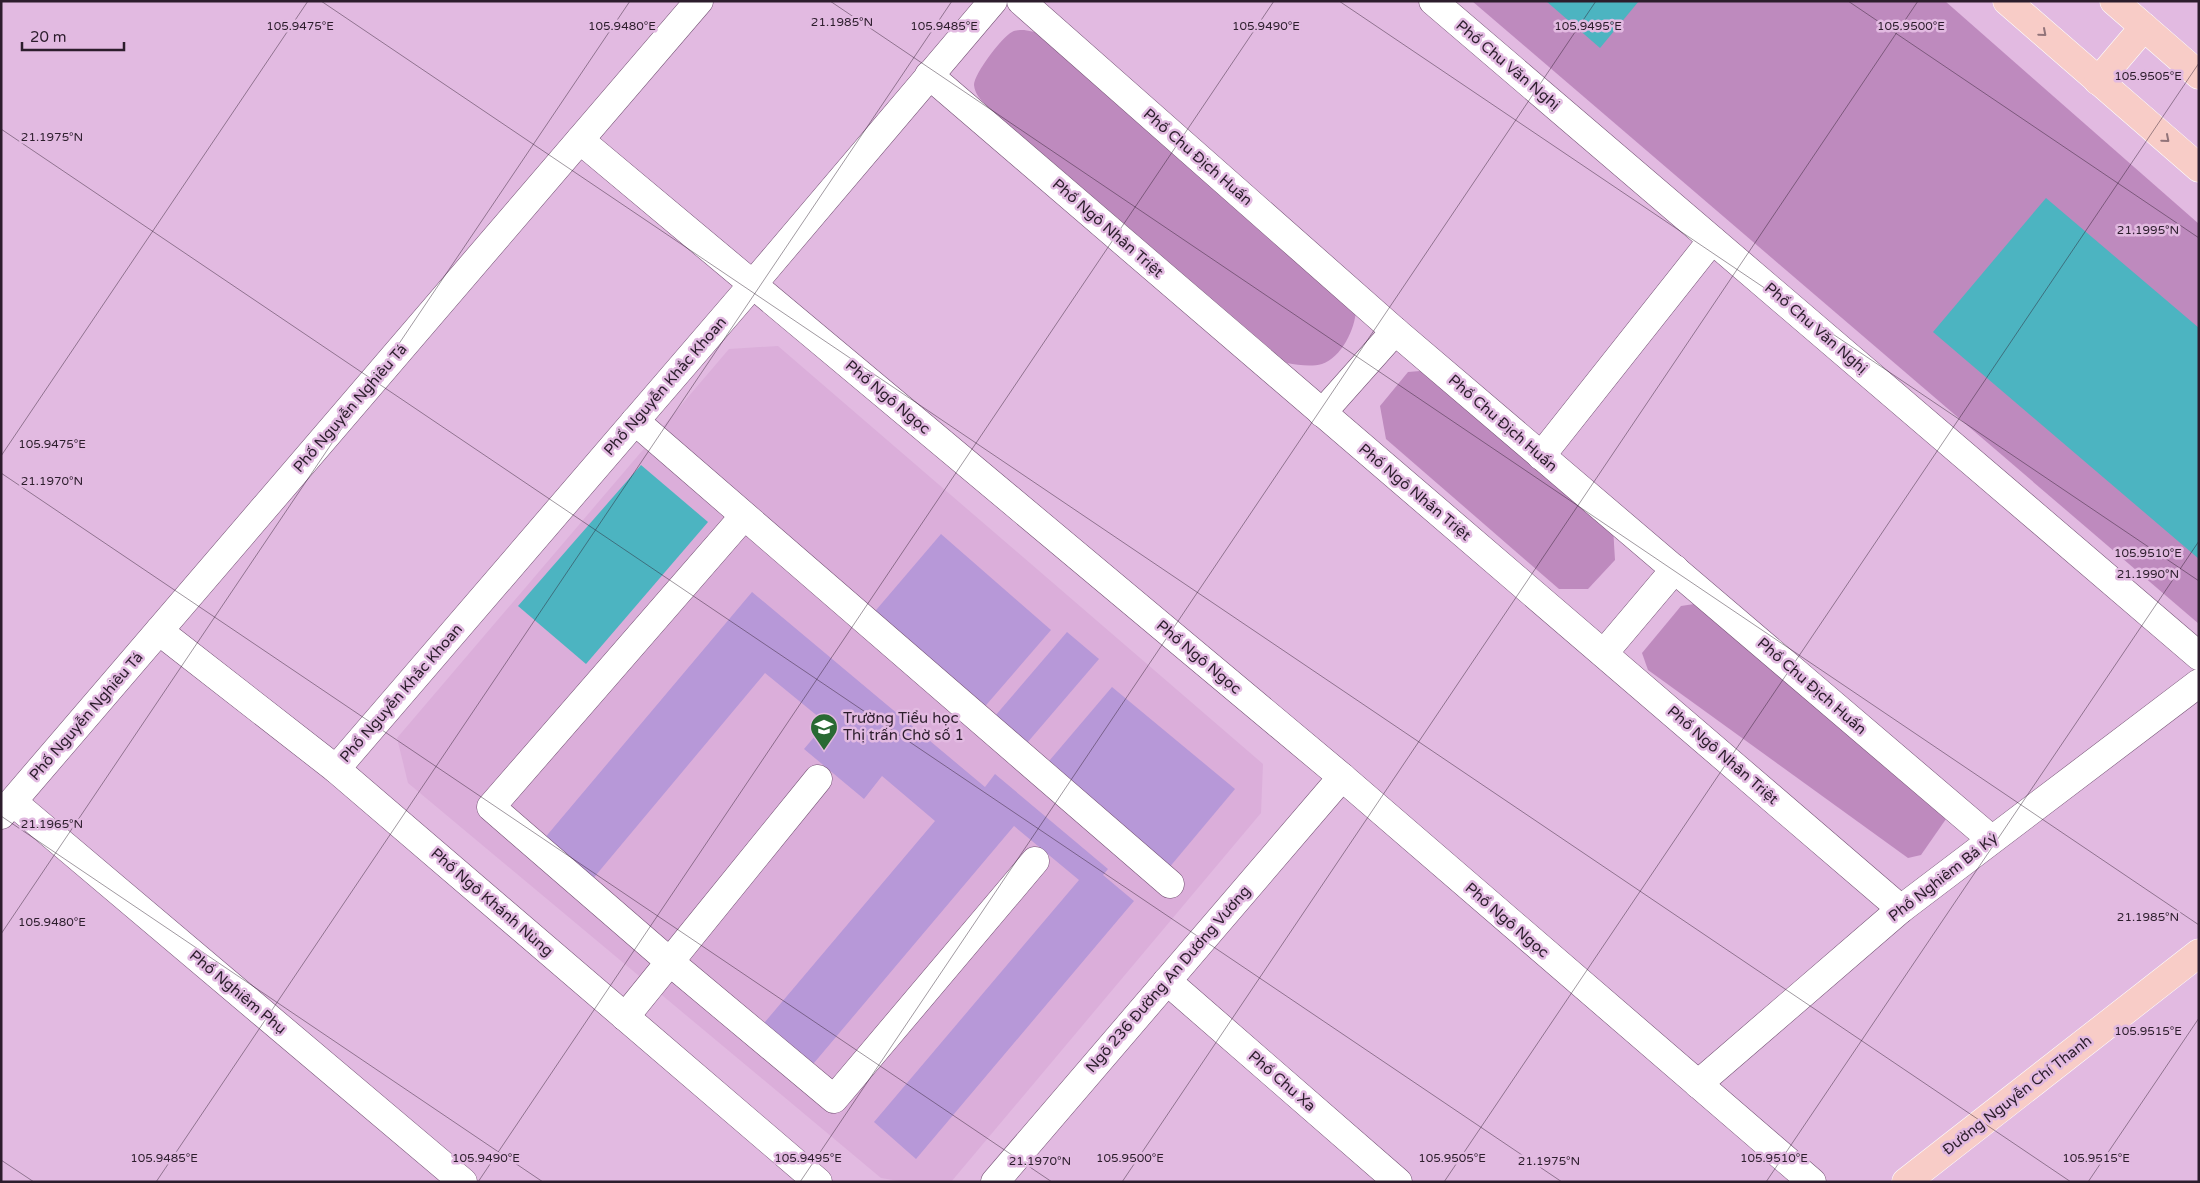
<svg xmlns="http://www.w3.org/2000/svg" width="2200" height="1183" font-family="'Varela Round',sans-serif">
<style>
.built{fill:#dbaeda}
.green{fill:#be8abe}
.water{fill:#4cb4c1}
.building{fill:#b798d8}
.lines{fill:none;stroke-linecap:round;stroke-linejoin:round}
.minor-casing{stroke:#745274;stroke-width:29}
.major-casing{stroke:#fff;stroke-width:29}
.minor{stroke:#fff;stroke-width:28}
.major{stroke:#f8ccc7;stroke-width:28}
.oneway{stroke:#92747a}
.ticks{fill:none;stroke:#2c1d2c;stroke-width:1;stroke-opacity:0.45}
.labels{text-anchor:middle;stroke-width:5;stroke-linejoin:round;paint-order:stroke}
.street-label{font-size:15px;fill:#2c1d2c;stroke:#e2bae1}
.poi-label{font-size:15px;fill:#2c1d2c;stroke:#e2bae1;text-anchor:start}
.ticks-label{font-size:12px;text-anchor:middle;fill:#2c1d2c;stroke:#e2bae1;stroke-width:5;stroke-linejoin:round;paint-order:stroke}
</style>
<rect width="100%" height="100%" fill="#e2bae1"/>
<polygon class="built" points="778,346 1263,764 1261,813 951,1182 905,1182 881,1178 408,783 397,738 729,349"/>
<g class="green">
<polygon points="1472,1 1945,1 2199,224 2199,624"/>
<path d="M1024,30L1035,32L1043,37L1356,310C1355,329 1342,357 1322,364C1311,367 1298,365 1287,363L986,105C980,99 975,94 974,85C974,74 1002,37 1012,32C1015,30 1020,30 1024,30Z"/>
<polygon points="1432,370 1613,527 1615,560 1588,589 1559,589 1386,439 1380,406 1408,372"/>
<polygon points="1707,602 1946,819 1921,855 1908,858 1648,670 1642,653 1681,606"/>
</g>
<g class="water">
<polygon points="1546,1 1639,1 1600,48"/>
<polygon points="2046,198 2199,328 2199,559 1933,332"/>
<polygon points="641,465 708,522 586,664 518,606"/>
</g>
<g class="building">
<polygon points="941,534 1051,630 981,711 871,616"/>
<polygon points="752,592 985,787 995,774 1108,869 1103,875 1134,901 916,1159 874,1122 1079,880 1014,826 803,1076 754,1035 935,821 882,776 864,799 804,749 826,723 765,673 586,887 538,846"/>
<polygon points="1067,632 1099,659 1027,743 995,716"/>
<polygon points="1112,687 1235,789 1168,869 1044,767"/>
</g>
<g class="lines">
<g class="minor-casing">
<g id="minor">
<polyline points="1021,1 1395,331 1991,839"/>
<polyline points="1433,1 2199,656"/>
<polyline points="929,75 1901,909"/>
<polyline points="580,140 1342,777 1812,1182"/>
<polyline points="1322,413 1395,331"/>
<polyline points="635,421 1170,884"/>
<polyline points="1541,456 1712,240"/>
<polyline points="744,516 491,807 670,962 834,1099 1035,861"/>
<polyline points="159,631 336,769 818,1182"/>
<polyline points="1604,653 1675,569"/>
<polyline points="336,769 753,284 993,1"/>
<polyline points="13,802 463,1182"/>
<polyline points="1,815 699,1"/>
<polyline points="1167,981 1398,1182"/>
<polyline points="625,1017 818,779"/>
<polyline points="1698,1084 1901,909 2199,683"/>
<polyline points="995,1182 1342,777"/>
</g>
</g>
<g class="major-casing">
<g id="major">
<polyline points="2007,1 2199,168"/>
<polyline points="2114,1 2199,75"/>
<polyline points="2098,81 2144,27"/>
<polyline points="1906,1182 2199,953"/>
</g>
</g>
<use href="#minor" class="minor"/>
<use href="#major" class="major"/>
</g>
<defs><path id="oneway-chevron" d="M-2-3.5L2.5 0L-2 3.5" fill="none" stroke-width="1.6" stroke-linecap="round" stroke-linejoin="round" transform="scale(1.25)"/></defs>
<g class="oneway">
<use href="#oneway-chevron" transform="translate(2043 33) rotate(41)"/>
<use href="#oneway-chevron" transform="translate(2166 139) rotate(41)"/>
</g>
<path class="ticks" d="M321,1L2071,1182M830,1L2199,925M1339,1L2199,581M1848,1L2199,238M1,129L1562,1182M1,456L308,1M1,473L1052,1182M1,816L543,1182M1,934L630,1M1,1160L34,1182M156,1182L952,1M478,1182L1274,1M800,1182L1596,1M1122,1182L1918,1M1444,1182L2199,63M1766,1182L2199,541M2088,1182L2199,1018"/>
<defs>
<g id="school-pin" transform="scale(1.4375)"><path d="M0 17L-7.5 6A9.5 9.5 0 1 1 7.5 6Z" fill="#296a33" stroke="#e2bae1"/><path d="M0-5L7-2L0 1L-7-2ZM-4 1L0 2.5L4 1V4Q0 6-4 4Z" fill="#fff"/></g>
</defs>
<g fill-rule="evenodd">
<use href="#school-pin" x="824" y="727"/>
</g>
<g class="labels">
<g class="street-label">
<text transform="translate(1508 65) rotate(40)" y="5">Phố Chu Văn Nghị</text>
<text transform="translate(1198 157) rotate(41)" y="5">Phố Chu Địch Huấn</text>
<text transform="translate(1108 228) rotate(41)" y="5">Phố Ngô Nhân Triệt</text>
<text transform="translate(1816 328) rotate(41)" y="5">Phố Chu Văn Nghị</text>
<text transform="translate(665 386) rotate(-49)" y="5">Phố Nguyễn Khắc Khoan</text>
<text transform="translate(888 397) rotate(40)" y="5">Phố Ngô Ngọc</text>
<text transform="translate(350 408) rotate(-49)" y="5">Phố Nguyễn Nghiêu Tá</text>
<text transform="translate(1503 423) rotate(41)" y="5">Phố Chu Địch Huấn</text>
<text transform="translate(1415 492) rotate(40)" y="5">Phố Ngô Nhân Triệt</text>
<text transform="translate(1199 657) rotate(40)" y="5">Phố Ngô Ngọc</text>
<text transform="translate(1812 686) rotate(41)" y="5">Phố Chu Địch Huấn</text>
<text transform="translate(401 693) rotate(-49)" y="5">Phố Nguyễn Khắc Khoan</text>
<text transform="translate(86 716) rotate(-49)" y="5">Phố Nguyễn Nghiêu Tá</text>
<text transform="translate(1723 755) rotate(41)" y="5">Phố Ngô Nhân Triệt</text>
<text transform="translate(1943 877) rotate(-38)" y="5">Phố Nghiêm Bá Ký</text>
<text transform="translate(492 902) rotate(41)" y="5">Phố Ngô Khánh Nùng</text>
<text transform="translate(1507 920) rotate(41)" y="5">Phố Ngô Ngọc</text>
<text transform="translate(1168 979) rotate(-49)" y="5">Ngõ 236 Đường An Dương Vương</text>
<text transform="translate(238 992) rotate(40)" y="5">Phố Nghiêm Phụ</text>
<text transform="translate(1282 1081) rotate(41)" y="5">Phố Chu Xa</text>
<text transform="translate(2017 1095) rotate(-38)" y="5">Đường Nguyễn Chí Thanh</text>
</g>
<g class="poi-label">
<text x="843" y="723">Trường Tiểu học<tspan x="843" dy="17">Thị trấn Chờ số 1</tspan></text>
</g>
</g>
<g class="ticks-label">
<text x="842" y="26">21.1985°N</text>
<text x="300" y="30">105.9475°E</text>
<text x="622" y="30">105.9480°E</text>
<text x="944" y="30">105.9485°E</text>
<text x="1266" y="30">105.9490°E</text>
<text x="1588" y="30">105.9495°E</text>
<text x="1911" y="30">105.9500°E</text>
<text x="2148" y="80">105.9505°E</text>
<text x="52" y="141">21.1975°N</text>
<text x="2148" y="234">21.1995°N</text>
<text x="52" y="448">105.9475°E</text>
<text x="52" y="485">21.1970°N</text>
<text x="2148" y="557">105.9510°E</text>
<text x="2148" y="578">21.1990°N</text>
<text x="52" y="828">21.1965°N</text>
<text x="2148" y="921">21.1985°N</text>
<text x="52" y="926">105.9480°E</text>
<text x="2148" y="1035">105.9515°E</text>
<text x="164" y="1162">105.9485°E</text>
<text x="486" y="1162">105.9490°E</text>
<text x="808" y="1162">105.9495°E</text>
<text x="1130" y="1162">105.9500°E</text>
<text x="1452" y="1162">105.9505°E</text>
<text x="1774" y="1162">105.9510°E</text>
<text x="2096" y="1162">105.9515°E</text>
<text x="1040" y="1165">21.1970°N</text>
<text x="1549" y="1165">21.1975°N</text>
</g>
<rect width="2200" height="1183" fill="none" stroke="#2c1d2c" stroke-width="5"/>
<path d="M22 42v8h102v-8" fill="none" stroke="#2c1d2c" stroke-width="2.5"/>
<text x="30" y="42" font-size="15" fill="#2c1d2c" stroke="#e2bae1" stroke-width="4" paint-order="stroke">20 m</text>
</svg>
